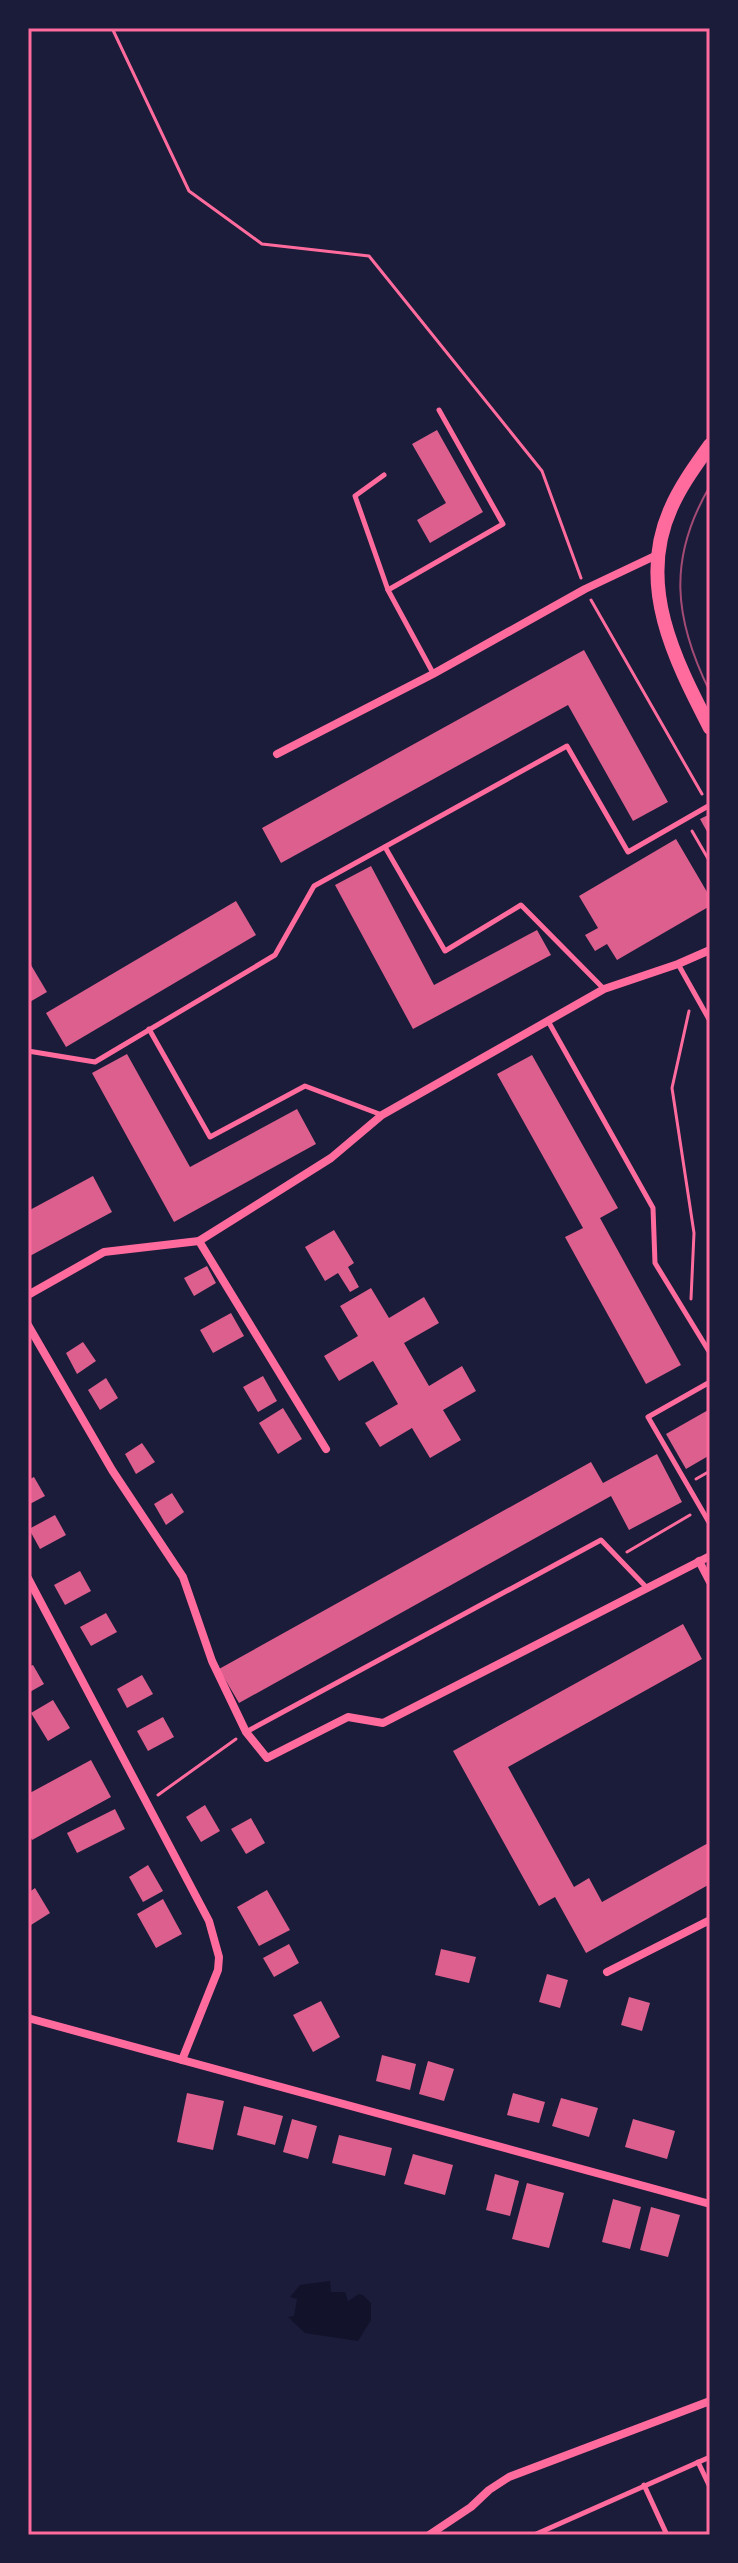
<svg xmlns="http://www.w3.org/2000/svg" width="738" height="2563" font-family="Barlow,sans-serif">
<style>
.water{fill:#12122b}
.building{fill:#dd5f8e}
.lines{fill:none;stroke-linecap:round;stroke-linejoin:round}
.path{stroke:#ff6b9d;stroke-width:3}
.service{stroke:#ff6b9d;stroke-width:5}
.minor{stroke:#ff6b9d;stroke-width:8}
.tertiary{stroke:#ff6b9d;stroke-width:14}
.tram{stroke:#a44b75;stroke-width:2}
.neatline{fill:none;stroke:#ff6b9d;stroke-width:3}
</style>
<rect width="100%" height="100%" fill="#1b1b3a"/>
<polygon class="water" points="330,2281 331,2292 345,2292 348,2301 359,2294 363,2295 371,2303 371,2320 358,2341 305,2333 288,2317 294,2316 297,2299 290,2297 300,2285"/>
<g class="building">
<polygon points="437,430 483,512 430,543 417,520 446,503 412,444"/>
<polygon points="584,650 668,802 633,821 568,705 281,863 262,828"/>
<polygon points="710,814 710,837 700,819"/>
<polygon points="676,839 710,897 710,906 617,960 607,944 595,951 585,935 598,928 579,896"/>
<polygon points="371,866 434,985 537,930 551,955 413,1029 335,885"/>
<polygon points="236,901 256,935 66,1047 46,1013"/>
<polygon points="28,960 47,992 28,1003"/>
<polygon points="127,1054 190,1167 297,1109 316,1144 174,1222 92,1073"/>
<polygon points="532,1055 618,1208 600,1218 681,1365 646,1384 565,1237 583,1228 497,1074"/>
<polygon points="93,1176 112,1212 28,1257 28,1211"/>
<polygon points="334,1230 354,1263 348,1267 359,1287 350,1292 338,1273 325,1281 305,1247"/>
<polygon points="207,1266 216,1283 194,1296 184,1278"/>
<polygon points="371,1288 389,1318 424,1297 439,1323 404,1343 429,1386 462,1366 476,1391 443,1410 461,1440 430,1458 412,1428 380,1447 365,1423 398,1404 373,1361 339,1381 324,1356 358,1336 340,1306"/>
<polygon points="231,1313 244,1336 213,1353 200,1330"/>
<polygon points="83,1342 96,1361 77,1374 66,1353"/>
<polygon points="263,1376 277,1401 258,1412 243,1387"/>
<polygon points="106,1378 118,1398 100,1410 88,1390"/>
<polygon points="283,1408 302,1439 278,1454 259,1423"/>
<polygon points="710,1409 710,1455 686,1469 666,1434"/>
<polygon points="142,1443 155,1462 136,1474 125,1454"/>
<polygon points="657,1454 682,1502 629,1530 611,1496 239,1703 219,1669 591,1462 603,1483"/>
<polygon points="34,1477 45,1496 28,1505 28,1480"/>
<polygon points="172,1493 184,1512 166,1525 154,1504"/>
<polygon points="55,1515 66,1535 40,1549 29,1529"/>
<polygon points="80,1571 91,1591 65,1605 54,1585"/>
<polygon points="106,1613 117,1632 91,1646 80,1627"/>
<polygon points="683,1624 702,1659 508,1767 574,1887 589,1878 602,1902 710,1842 710,1884 586,1953 555,1897 539,1906 453,1751"/>
<polygon points="33,1665 44,1684 28,1693 28,1667"/>
<polygon points="142,1675 153,1694 127,1708 117,1689"/>
<polygon points="53,1700 70,1728 48,1741 31,1713"/>
<polygon points="163,1717 174,1737 148,1751 137,1731"/>
<polygon points="91,1760 111,1797 32,1840 28,1832 28,1794"/>
<polygon points="205,1805 220,1831 201,1842 186,1817"/>
<polygon points="115,1809 125,1829 77,1853 67,1833"/>
<polygon points="251,1818 265,1843 246,1854 231,1829"/>
<polygon points="148,1865 163,1891 143,1902 129,1877"/>
<polygon points="35,1888 50,1913 31,1925 28,1919 28,1893"/>
<polygon points="267,1890 290,1930 259,1946 237,1907"/>
<polygon points="163,1899 182,1934 156,1948 137,1914"/>
<polygon points="289,1944 299,1963 274,1977 263,1958"/>
<polygon points="441,1949 476,1957 469,1983 435,1975"/>
<polygon points="547,1974 568,1980 560,2008 539,2002"/>
<polygon points="629,1997 650,2003 642,2031 621,2025"/>
<polygon points="321,2001 340,2037 313,2052 293,2015"/>
<polygon points="382,2055 416,2064 410,2090 376,2081"/>
<polygon points="428,2061 454,2069 444,2101 419,2094"/>
<polygon points="187,2093 224,2101 213,2150 177,2142"/>
<polygon points="513,2093 545,2102 539,2123 507,2115"/>
<polygon points="561,2098 598,2108 589,2137 552,2126"/>
<polygon points="244,2106 283,2116 275,2145 237,2135"/>
<polygon points="292,2119 317,2126 308,2159 283,2152"/>
<polygon points="633,2119 675,2131 667,2159 625,2147"/>
<polygon points="339,2135 392,2148 385,2176 332,2163"/>
<polygon points="413,2154 453,2165 445,2195 404,2184"/>
<polygon points="495,2174 519,2181 510,2216 486,2210"/>
<polygon points="527,2183 564,2193 549,2248 512,2239"/>
<polygon points="613,2199 641,2207 630,2249 602,2242"/>
<polygon points="651,2207 680,2215 668,2257 640,2250"/>
</g>
<g class="lines">
<g class="path">
<polyline points="112,28 189,191 262,244 369,256 542,471 581,578"/>
<polyline points="591,600 702,794"/>
<polyline points="692,831 710,862"/>
<polyline points="689,1011 672,1088 694,1233 691,1299"/>
<polyline points="696,1479 710,1471"/>
<polyline points="627,1552 690,1515"/>
<polyline points="158,1795 236,1739"/>
</g>
<g class="service">
<polyline points="384,475 355,496 388,590"/>
<polyline points="433,673 388,590 503,524 439,410"/>
<polyline points="385,847 445,951 521,905 604,989"/>
<polyline points="678,964 710,1021"/>
<polyline points="548,1021 653,1208 655,1263 710,1353"/>
<polyline points="149,1029 210,1137 305,1086 382,1115"/>
<polyline points="28,1051 95,1062 275,955 314,886 567,746 628,852 710,805"/>
<polyline points="710,1382 648,1417 710,1524"/>
<polyline points="246,1732 601,1540 647,1588"/>
<polyline points="698,2462 710,2487"/>
<polyline points="644,2485 667,2535"/>
<polyline points="534,2535 710,2457"/>
</g>
<g class="minor">
<polyline points="277,754 433,674 585,589 659,554"/>
<polyline points="199,1241 326,1449"/>
<polyline points="28,1295 104,1252 199,1241 331,1158 382,1115 604,989 678,964 710,950"/>
<polyline points="28,1325 112,1470 183,1577 212,1661 246,1732 267,1758 348,1717 383,1723 710,1556"/>
<polyline points="699,1561 710,1582"/>
<polyline points="28,1578 209,1921 219,1957 218,1970 182,2060"/>
<polyline points="607,1972 710,1920"/>
<polyline points="28,2018 710,2204"/>
<polyline points="429,2535 471,2507 489,2490 509,2477 710,2401"/>
</g>
<path class="tertiary" d="M710,445C696,465 681,485 671,508C636,585 675,660 710,728"/>
<path class="tram" d="M710,486C667,559 674,619 710,692"/>
</g>
<rect width="738" height="2563" fill="none" stroke="#1b1b3a" stroke-width="60"/>
<rect x="30" y="30" width="678" height="2503" class="neatline"/>
</svg>
